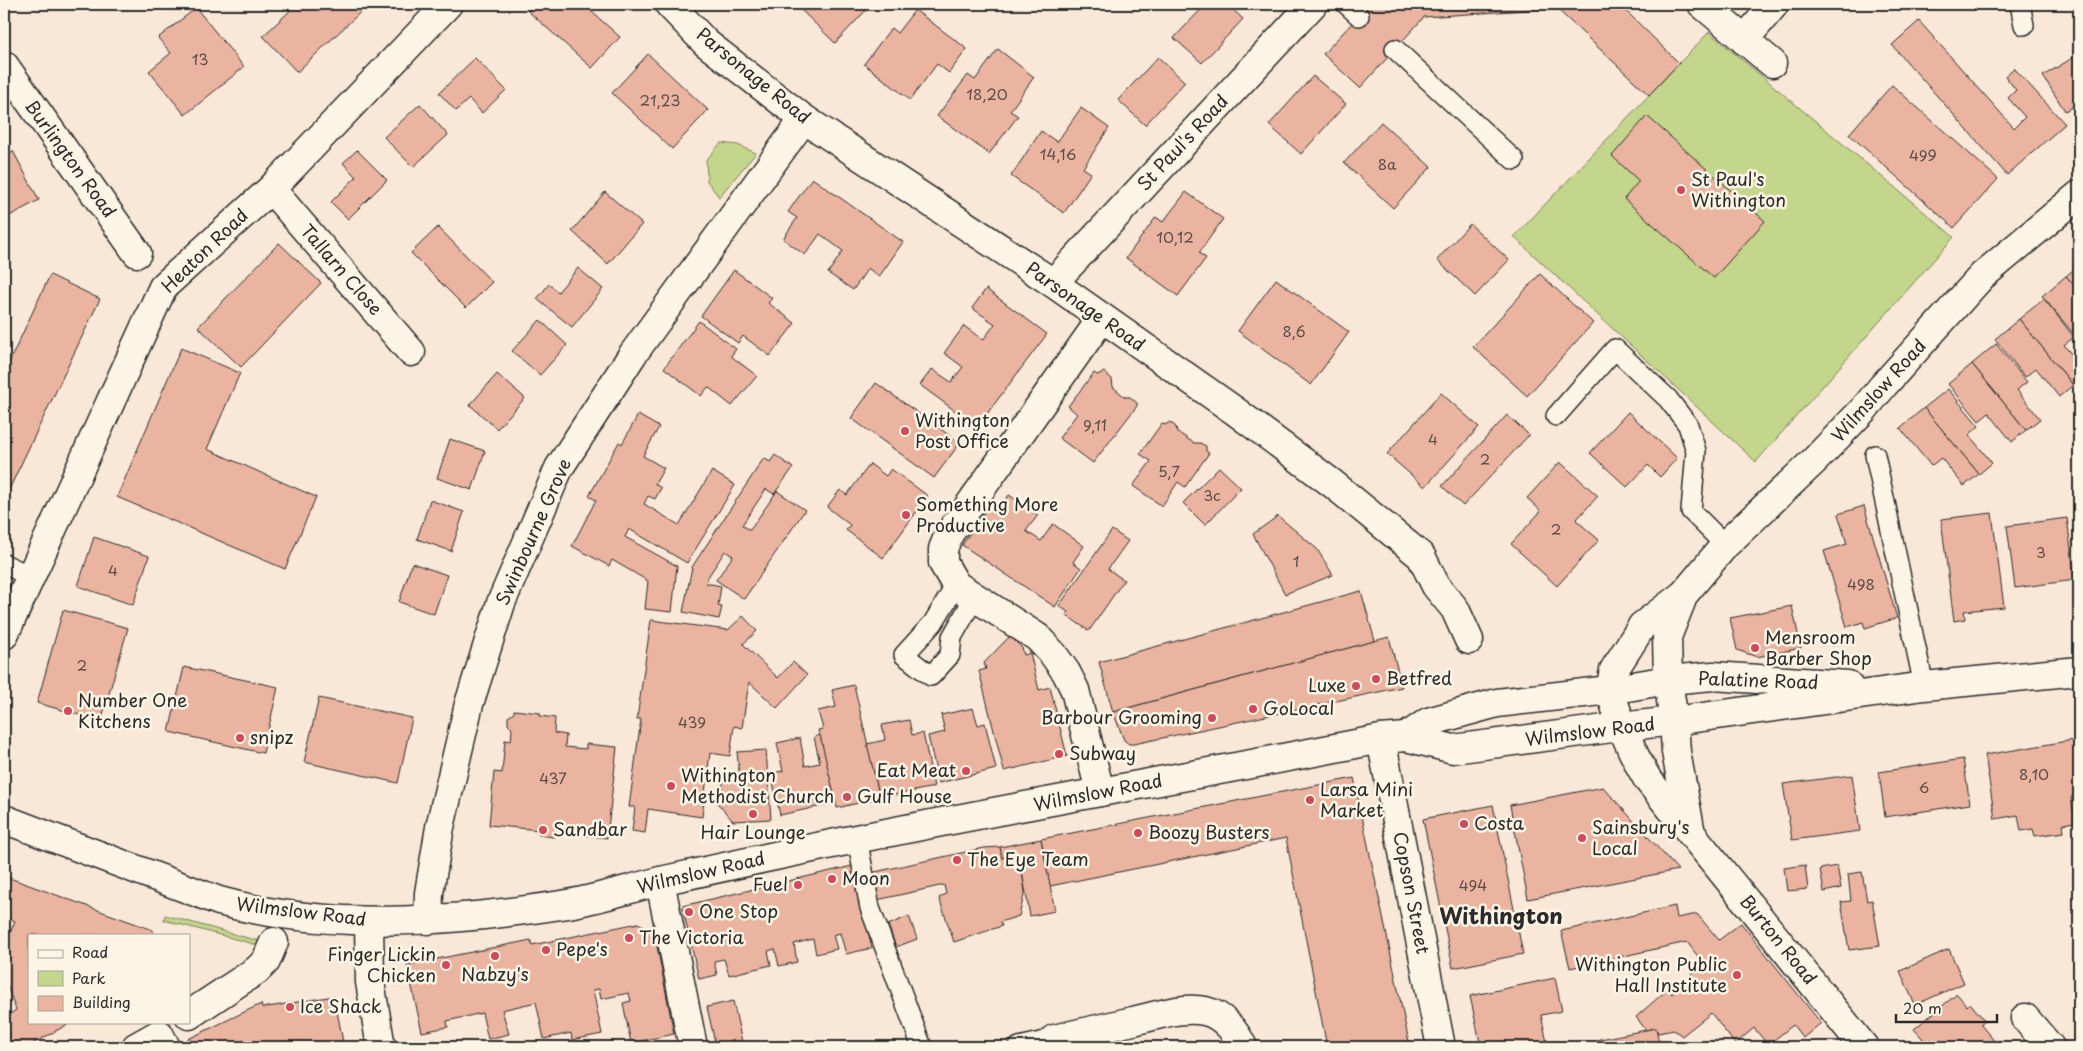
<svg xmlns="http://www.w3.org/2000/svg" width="2083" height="1051" font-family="'Playpen Sans',sans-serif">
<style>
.green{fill:#c3d68b;stroke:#77805b}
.building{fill:#ebb4a0;stroke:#2b2b2b}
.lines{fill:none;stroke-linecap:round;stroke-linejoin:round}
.service-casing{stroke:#2b2b2b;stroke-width:22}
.pedestrian-casing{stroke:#2b2b2b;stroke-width:31}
.minor-casing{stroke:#2b2b2b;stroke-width:31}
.tertiary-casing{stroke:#2b2b2b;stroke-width:31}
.secondary-casing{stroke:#2b2b2b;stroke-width:31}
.service{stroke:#fcf5e5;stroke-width:19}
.pedestrian{stroke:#fcf5e5;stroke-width:28}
.minor{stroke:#fcf5e5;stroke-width:28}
.tertiary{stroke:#fcf5e5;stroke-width:28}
.secondary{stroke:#fcf5e5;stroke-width:28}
.poi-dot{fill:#d1495b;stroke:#fcf5e5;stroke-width:2}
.labels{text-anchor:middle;stroke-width:5;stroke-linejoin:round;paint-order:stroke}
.number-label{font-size:15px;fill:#5b4d48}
.street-label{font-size:18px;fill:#2b2b2b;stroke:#fcf5e5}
.poi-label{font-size:18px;fill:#2b2b2b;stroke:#fcf5e5;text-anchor:start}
.district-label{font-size:22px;font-weight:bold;fill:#2b2b2b;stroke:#fcf5e5}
</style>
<rect width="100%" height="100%" fill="#f9e8d7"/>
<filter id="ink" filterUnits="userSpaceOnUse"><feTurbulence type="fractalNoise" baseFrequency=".02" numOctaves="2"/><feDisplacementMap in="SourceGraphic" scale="10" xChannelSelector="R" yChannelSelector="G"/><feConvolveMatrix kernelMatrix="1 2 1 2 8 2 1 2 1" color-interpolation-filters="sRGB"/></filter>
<g filter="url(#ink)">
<g class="green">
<polygon points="1709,32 1954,237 1756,462 1514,237"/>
<polygon points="721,143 738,145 756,153 719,197 707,181 706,160"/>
<polygon points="165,915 262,942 261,946 164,920"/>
</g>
<g class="building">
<polygon points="289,4 369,4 297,72 263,36 293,8"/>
<polygon points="534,4 583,4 620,37 592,68 528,11"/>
<polygon points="795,4 872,4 835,43"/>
<polygon points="1206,4 1227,4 1243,19 1202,63 1174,38"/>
<polygon points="1370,4 1619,4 1679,63 1649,95 1556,8 1424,17 1360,88 1323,54"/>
<polygon points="196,8 244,67 185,115 149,71 171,53 158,38"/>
<polygon points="915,10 967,49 949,73 937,64 910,100 864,64 891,28 897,33"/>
<polygon points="1919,21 2014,128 2025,117 2008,98 2016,90 2005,76 2014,68 2065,124 2007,175 1892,45"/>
<polygon points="998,49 1034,77 1010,111 1018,116 989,154 937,116 968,75 975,80"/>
<polygon points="648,54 708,110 672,149 612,93"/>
<polygon points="2079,54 2079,103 2065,111 2043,76"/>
<polygon points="1158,57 1185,82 1145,125 1118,100"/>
<polygon points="475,58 506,90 482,113 469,99 456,111 439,93"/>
<polygon points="1313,76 1346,104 1301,154 1269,125"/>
<polygon points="1892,85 1998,179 1954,228 1849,134"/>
<polygon points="420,104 448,135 413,167 384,137"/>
<polygon points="1081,108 1109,128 1083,168 1091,173 1064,213 1011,176 1041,131 1057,142"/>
<polygon points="1647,116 1765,221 1714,278 1624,199 1639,181 1612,156"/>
<polygon points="1381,122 1431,167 1393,208 1344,163"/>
<polygon points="357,150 387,180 348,219 331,202 356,177 343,163"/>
<polygon points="13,151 39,200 4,219 4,156"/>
<polygon points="812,178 903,242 879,277 868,268 853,290 828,273 843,251 820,234 805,255 783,239 797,218 788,212"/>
<polygon points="605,192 642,224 608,264 572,231"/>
<polygon points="1186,192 1223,219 1199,253 1206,258 1178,296 1126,258 1156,217 1163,222"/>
<polygon points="1470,224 1509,260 1475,296 1437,260"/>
<polygon points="438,227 492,282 466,308 411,253"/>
<polygon points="279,243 321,283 241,367 198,327"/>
<polygon points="2079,265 2079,291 2066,276"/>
<polygon points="578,268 603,289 572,327 537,299 549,284 558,292"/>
<polygon points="734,270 772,298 768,303 795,323 770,356 743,336 738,343 701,316"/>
<polygon points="1540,274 1593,323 1527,396 1473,347"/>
<polygon points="50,275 100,299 4,500 4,373"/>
<polygon points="2066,276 2079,291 2079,328 2073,333 2042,296"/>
<polygon points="1276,279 1349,332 1311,385 1238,331"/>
<polygon points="986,289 1047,334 977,427 920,385 932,369 951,382 963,367 944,353 964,326 983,340 995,324 972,308"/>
<polygon points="2044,299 2074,337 2064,345 2079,364 2079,380 2073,385 2019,319"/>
<polygon points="2019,319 2073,385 2059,397 2036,368 2025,377 1995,339"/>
<polygon points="540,320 567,345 540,375 512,351"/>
<polygon points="699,321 736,349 731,356 757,376 732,406 708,387 701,396 664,368"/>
<polygon points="1996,344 2027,382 2017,390 2040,419 2026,430 1972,364"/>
<polygon points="181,348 240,373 207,449 316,497 285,569 117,497"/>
<polygon points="1972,364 2026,430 2012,442 1989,413 1979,421 1948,384"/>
<polygon points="1104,372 1112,379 1113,387 1125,397 1130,397 1137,403 1137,406 1093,463 1059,438 1077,414 1068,406 1094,373 1097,375"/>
<polygon points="497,374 525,398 497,429 470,405"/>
<polygon points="876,383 960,443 934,478 851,418"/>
<polygon points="1948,389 1979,426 1969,435 1992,463 1979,474 1924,408"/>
<polygon points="1441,393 1479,427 1425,487 1387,454"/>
<polygon points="1924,408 1979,474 1964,486 1941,458 1931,466 1900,428"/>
<polygon points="1628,412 1677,458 1660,477 1648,465 1627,487 1590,453"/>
<polygon points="638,415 659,427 643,456 664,468 655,484 661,488 655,499 648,496 644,504 679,525 712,471 735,485 687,563 629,529 625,537 677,566 672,612 645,609 648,581 612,560 609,566 572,546 596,500 589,496 619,442 622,444"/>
<polygon points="1507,415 1529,435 1463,506 1442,486"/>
<polygon points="1170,422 1176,427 1177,432 1194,443 1200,443 1206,446 1206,451 1209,453 1185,487 1178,482 1162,506 1133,486 1151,461 1140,454 1162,423 1165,425"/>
<polygon points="450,439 485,451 472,490 437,478"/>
<polygon points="775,455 793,468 774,494 766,489 742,525 750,530 777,491 805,510 744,599 716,580 733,556 725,551 708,577 706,583 721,586 718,606 722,607 719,619 683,612 692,567 760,464 764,458 770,462"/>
<polygon points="1560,462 1598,496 1576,520 1599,540 1557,586 1511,544 1541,511 1527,498"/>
<polygon points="870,464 886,476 891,469 928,496 883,558 846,530 850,525 827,507 840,490 847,495"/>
<polygon points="1219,467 1241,488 1205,525 1183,503"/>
<polygon points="1009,495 1038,515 1026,531 1041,541 1053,524 1084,546 1073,562 1081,568 1055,607 962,545 988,506 997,512"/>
<polygon points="430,500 464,512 451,551 417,539"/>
<polygon points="1864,506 1897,618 1865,628 1863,622 1847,627 1824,551 1847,544 1838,514"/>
<polygon points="1992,513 2004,607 1964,611 1965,619 1954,621 1941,519"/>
<polygon points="1278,516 1317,549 1333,575 1285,594 1253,534"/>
<polygon points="2067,518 2075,580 2015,588 2007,526"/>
<polygon points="1112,530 1128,541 1108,569 1124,580 1089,631 1066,615 1068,612 1059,606"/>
<polygon points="94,537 149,556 133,605 78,586"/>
<polygon points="412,563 447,575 434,614 399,602"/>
<polygon points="1361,591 1375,641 1113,712 1099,662"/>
<polygon points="1792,606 1801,648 1757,657 1737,650 1730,618"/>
<polygon points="63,610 128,628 101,721 37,703"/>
<polygon points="743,616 757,631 743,644 778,678 793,662 807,675 777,708 749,682 742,728 734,726 730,756 710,753 702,817 648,809 645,833 632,831 635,807 629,807 641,719 637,719 651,620 728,630"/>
<polygon points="1010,636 1022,648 1024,655 1030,653 1039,690 1050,687 1067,756 1004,771 979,671 986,669 984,663"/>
<polygon points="1389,637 1402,687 1134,744 1129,744 1124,740 1113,712"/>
<polygon points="184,667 278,687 263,753 169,732"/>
<polygon points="854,685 880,798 837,808 818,730 823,729 818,711 836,707 832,690"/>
<polygon points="319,698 412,718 398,783 304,762"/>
<polygon points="973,708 978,725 985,723 996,769 939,783 928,736 945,732 941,715"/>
<polygon points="514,710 540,713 540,716 555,718 554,733 566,735 565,747 586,749 586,744 617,747 607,838 556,832 555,837 553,837 539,835 539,830 489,825 494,772 502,773 505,740 511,741 512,729 508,724 508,717 514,713"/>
<polygon points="909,720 912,735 923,733 934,787 880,798 867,744 885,740 882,725"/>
<polygon points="820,735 836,803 780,815 771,773 783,771 777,743 800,738 805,766 820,763 814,737"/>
<polygon points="2079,739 2079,796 2071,797 2075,822 2063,824 2064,832 2035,836 2033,829 2021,831 2018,815 1995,819 1985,755"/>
<polygon points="766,750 771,819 733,821 718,804 723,782 740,780 737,752"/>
<polygon points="1963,759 1970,804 1885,817 1879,772"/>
<polygon points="1852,775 1860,831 1792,840 1783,784"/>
<polygon points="1354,778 1410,1047 1327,1047 1286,838 1050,886 1041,839"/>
<polygon points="1603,787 1678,870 1528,899 1510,805"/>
<polygon points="1493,805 1523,954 1453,968 1423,819"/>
<polygon points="1041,839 1055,911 1030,916 1019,855 1002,858 1000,847"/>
<polygon points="1000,847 1002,858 1019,855 1025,891 1019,916 1000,922 1002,926 954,942 939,898 946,894 944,885 877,900 870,873 984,848"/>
<polygon points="1805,865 1808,889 1787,891 1784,868"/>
<polygon points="852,866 872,948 846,954 840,933 833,935 837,949 816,954 813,939 794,944 797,962 779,966 775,949 768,951 771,965 729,975 724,959 714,961 717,975 699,979 682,906"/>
<polygon points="1837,866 1841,888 1824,892 1820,869"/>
<polygon points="1862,872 1867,901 1872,900 1880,946 1849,950 1841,902 1851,901 1848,874"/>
<polygon points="4,876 153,930 153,935 29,935 29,1022 72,1022 27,1047 4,1047 4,1018 16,1010 5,980 4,948 15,921 4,917"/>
<polygon points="1675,906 1677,918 1697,914 1719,940 1741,923 1821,1023 1803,1038 1793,1025 1768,1045 1754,1028 1735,1044 1711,1013 1682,1036 1674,1030 1658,1033 1656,1028 1646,1030 1636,1017 1668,989 1672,994 1687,981 1696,968 1703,963 1687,942 1570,968 1561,931"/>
<polygon points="909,916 917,939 896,947 888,925"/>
<polygon points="638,923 651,930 655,936 674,1034 631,1043 623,1003 631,1001 629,993 601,999 599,989 593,990 602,1034 572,1040 571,1033 544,1039 536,1002 502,1010 509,1034 488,1039 482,1013 447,1021 448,1027 422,1032 407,965 531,940 532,945"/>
<polygon points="1949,949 1964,983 1915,1005 1900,971"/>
<polygon points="1555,978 1562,1011 1541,1015 1548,1047 1481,1047 1470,996"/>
<polygon points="1957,994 1967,1006 1970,1003 1985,1021 1980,1024 1996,1043 2000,1040 2006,1047 1922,1047 1918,1043 1923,1039 1914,1029"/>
<polygon points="334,996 344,1047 189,1047 188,1039 261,1004 262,1008"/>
<polygon points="733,1001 743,1047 716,1047 707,1007"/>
<polygon points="1656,1028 1660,1047 1596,1047 1595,1040"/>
</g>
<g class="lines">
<g class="service-casing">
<g id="service">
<polyline points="1346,4 1359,16"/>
<polyline points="2020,4 2024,25"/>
<polyline points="1395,49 1514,160"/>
<polyline points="1556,416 1615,349 1668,399 1688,425 1696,451 1691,511 1725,545"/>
<polyline points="1875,455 1924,686"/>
<polyline points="4,564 30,576"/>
<polyline points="956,585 933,623 904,655 931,676 950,655 952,637 974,598"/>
<polyline points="857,838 870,908 922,1047"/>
<polyline points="1019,1047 1054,1039"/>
</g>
</g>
<g class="pedestrian-casing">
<g id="pedestrian">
<polyline points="1381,739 1441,1047"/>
<polyline points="189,1015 257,970 266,961 274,942"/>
</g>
</g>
<g class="minor-casing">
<g id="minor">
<polyline points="1702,4 1772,63"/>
<polyline points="1744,40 1773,6"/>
<polyline points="4,65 137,253"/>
<polyline points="271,189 411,352"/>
<polyline points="1053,283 1313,4"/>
<polyline points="4,635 163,287 271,189 448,4"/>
<polyline points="1100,792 1075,690 1066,672 1053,654 1037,637 956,585 943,563 943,549 949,534 1102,318"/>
<polyline points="660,881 693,1047"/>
<polyline points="428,920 429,893 440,827 469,704 501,603 559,468 633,354 804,119"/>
<polyline points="369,922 370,982 381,1047"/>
<polyline points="2025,1018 2050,1047"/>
<path d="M1054,1039C1080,1033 1107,1027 1133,1021C1156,1016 1182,1006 1205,1011C1223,1015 1236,1032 1243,1047"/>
<polyline points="136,1047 159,1034 166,1047"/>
</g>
</g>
<g class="tertiary-casing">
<g id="tertiary">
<polyline points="669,4 706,43 804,119 1053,283 1235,411 1333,484 1421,556 1436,586 1455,609 1469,640"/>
<path d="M1610,690C1620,723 1630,750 1648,780L1864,1047"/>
<polyline points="1674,721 1676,752 1690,828"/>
</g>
</g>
<g class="secondary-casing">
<g id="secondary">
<polyline points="1610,690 1614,670 1642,626 1684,594 1725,545 1815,460 1864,409 1883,386 1982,276 2079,195"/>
<polyline points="1674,721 1668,680 1667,637 1684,594"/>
<polyline points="1406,737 1428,722 1497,703 1610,690 1668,680 1713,676 1848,685"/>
<path d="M4,819L219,901C328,931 451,922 561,905C596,900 630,888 665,880C728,866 792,852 856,839C1030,803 1206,774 1381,739L1406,737L1453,749L1620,727L1674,721L1924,686L2079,671"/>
</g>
</g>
<use href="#service" class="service"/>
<use href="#pedestrian" class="pedestrian"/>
<use href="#minor" class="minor"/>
<use href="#tertiary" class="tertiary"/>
<use href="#secondary" class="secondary"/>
</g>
</g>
<g class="poi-dot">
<circle cx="1681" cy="190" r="5"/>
<circle cx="905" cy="431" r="5"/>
<circle cx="906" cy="515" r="5"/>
<circle cx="1755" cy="648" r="5"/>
<circle cx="1376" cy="679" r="5"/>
<circle cx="1356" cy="686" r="5"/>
<circle cx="1253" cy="709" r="5"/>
<circle cx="68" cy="711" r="5"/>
<circle cx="1212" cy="718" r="5"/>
<circle cx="240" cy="738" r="5"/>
<circle cx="1059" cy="754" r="5"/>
<circle cx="966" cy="771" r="5"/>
<circle cx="671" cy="786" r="5"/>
<circle cx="847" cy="797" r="5"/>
<circle cx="1310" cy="800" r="5"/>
<circle cx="753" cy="814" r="5"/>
<circle cx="1464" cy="824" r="5"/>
<circle cx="543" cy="830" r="5"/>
<circle cx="1138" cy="833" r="5"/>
<circle cx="1582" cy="838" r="5"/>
<circle cx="957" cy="860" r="5"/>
<circle cx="832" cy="879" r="5"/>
<circle cx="798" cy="885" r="5"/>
<circle cx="689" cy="912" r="5"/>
<circle cx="629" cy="938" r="5"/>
<circle cx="546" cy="950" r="5"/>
<circle cx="495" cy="956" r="5"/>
<circle cx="446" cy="965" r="5"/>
<circle cx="1737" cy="975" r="5"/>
<circle cx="290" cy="1007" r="5"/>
</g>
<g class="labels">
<g class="number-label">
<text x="200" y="65">13</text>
<text x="987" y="100">18,20</text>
<text x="660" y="106">21,23</text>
<text x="1058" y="160">14,16</text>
<text x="1923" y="161">499</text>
<text x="1387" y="170">8a</text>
<text x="1175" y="243">10,12</text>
<text x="1294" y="337">8,6</text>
<text x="1095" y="431">9,11</text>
<text x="1433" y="445">4</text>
<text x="1485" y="465">2</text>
<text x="1169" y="477">5,7</text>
<text x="1212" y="501">3c</text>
<text x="1556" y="535">2</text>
<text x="2041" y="558">3</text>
<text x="1296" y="567">1</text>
<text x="113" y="576">4</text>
<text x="1861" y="590">498</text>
<text x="82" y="671">2</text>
<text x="692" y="728">439</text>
<text x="2034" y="780">8,10</text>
<text x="553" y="784">437</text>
<text x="1924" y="793">6</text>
<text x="1473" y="891">494</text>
</g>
<g class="street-label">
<text transform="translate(753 76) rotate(39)" y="6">Parsonage Road</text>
<text transform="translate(1183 143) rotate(-47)" y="6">St Paul's Road</text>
<text transform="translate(70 159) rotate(54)" y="6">Burlington Road</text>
<text transform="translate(205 251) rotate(-44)" y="6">Heaton Road</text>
<text transform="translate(341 270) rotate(49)" y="6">Tallarn Close</text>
<text transform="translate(1085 307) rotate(35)" y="6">Parsonage Road</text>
<text transform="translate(1879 391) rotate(-48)" y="6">Wilmslow Road</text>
<text transform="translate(534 532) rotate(-66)" y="6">Swinbourne Grove</text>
<text transform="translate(1758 681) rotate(2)" y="6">Palatine Road</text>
<text transform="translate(1590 732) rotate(-7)" y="6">Wilmslow Road</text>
<text transform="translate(1098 793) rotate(-11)" y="6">Wilmslow Road</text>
<text transform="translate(701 873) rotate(-13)" y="6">Wilmslow Road</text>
<text transform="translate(1411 893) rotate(79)" y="6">Copson Street</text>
<text transform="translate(301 912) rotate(7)" y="6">Wilmslow Road</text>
<text transform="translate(1778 940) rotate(51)" y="6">Burton Road</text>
</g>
<g class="poi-label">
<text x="1691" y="186">St Paul's<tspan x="1691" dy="21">Withington</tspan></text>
<text x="915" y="427">Withington<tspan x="915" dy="21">Post Office</tspan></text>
<text x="916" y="511">Something More<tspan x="916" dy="21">Productive</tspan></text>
<text x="1765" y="644">Mensroom<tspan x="1765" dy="21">Barber Shop</tspan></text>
<text x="1386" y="685">Betfred</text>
<text x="1346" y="692" text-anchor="end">Luxe</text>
<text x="78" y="707">Number One<tspan x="78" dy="21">Kitchens</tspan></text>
<text x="1263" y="715">GoLocal</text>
<text x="1202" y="724" text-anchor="end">Barbour Grooming</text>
<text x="250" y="744">snipz</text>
<text x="1069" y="760">Subway</text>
<text x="956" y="777" text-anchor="end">Eat Meat</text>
<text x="681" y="782">Withington<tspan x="681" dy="21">Methodist Church</tspan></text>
<text x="1320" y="796">Larsa Mini<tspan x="1320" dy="21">Market</tspan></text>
<text x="857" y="803">Gulf House</text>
<text x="1474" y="830">Costa</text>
<text x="1592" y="834">Sainsbury's<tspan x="1592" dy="21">Local</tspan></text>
<text x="553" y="836">Sandbar</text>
<text x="753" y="839" text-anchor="middle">Hair Lounge</text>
<text x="1148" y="839">Boozy Busters</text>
<text x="967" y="866">The Eye Team</text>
<text x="842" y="885">Moon</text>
<text x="788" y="891" text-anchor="end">Fuel</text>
<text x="699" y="918">One Stop</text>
<text x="639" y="944">The Victoria</text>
<text x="556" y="956">Pepe's</text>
<text x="436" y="961" text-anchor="end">Finger Lickin<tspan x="436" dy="21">Chicken</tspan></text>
<text x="1727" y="971" text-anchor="end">Withington Public<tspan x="1727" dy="21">Hall Institute</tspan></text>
<text x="495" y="981" text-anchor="middle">Nabzy's</text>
<text x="300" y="1013">Ice Shack</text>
</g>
<g class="district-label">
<text x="1501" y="924">Withington</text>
</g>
</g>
<rect width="2083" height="1051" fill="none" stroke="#fcf5e5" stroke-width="20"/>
<rect x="10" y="10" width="2063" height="1031" fill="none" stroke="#2b2b2b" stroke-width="2" filter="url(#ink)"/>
<rect x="28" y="934" width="162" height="90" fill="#fcf5e5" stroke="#a8a49b"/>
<rect x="38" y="950" width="25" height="8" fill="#fcf5e5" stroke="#a8a49b"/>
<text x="72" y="958" font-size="15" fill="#2b2b2b">Road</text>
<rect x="38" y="971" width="25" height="15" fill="#c3d68b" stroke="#a8a49b"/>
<text x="72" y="984" font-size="15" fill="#2b2b2b">Park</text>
<rect x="38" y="996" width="25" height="15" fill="#ebb4a0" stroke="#a8a49b"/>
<text x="72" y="1008" font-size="15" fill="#2b2b2b">Building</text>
<path d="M1896 1014v8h101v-8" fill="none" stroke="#2b2b2b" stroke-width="2.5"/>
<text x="1903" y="1014" font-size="15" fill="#2b2b2b" stroke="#fcf5e5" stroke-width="4" paint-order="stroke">20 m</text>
</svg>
